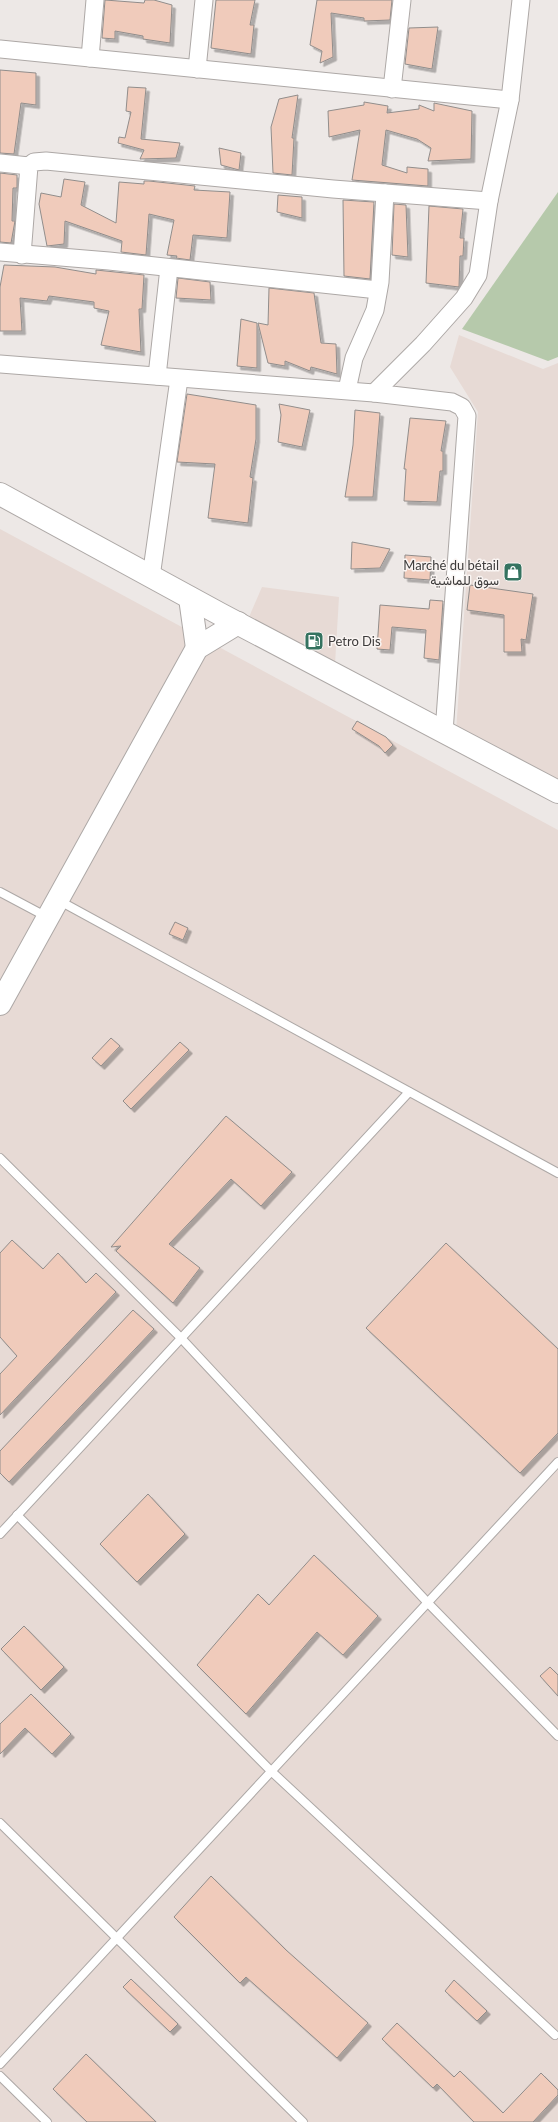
<svg xmlns="http://www.w3.org/2000/svg" width="558" height="2122" font-family="Lato,Vazirmatn,sans-serif">
<style>
.built{fill:#e7dad5}
.green{fill:#b6c9ab}
.building{fill:#f0cbbb;stroke:#918d8b;filter:url(#shadow)}
.lines{fill:none;stroke-linecap:round;stroke-linejoin:round}
.lane-casing{stroke:#ada8a6;stroke-width:10}
.street-casing{stroke:#ada8a6;stroke-width:19}
.secondary-casing{stroke:#ada8a6;stroke-width:24}
.lane{stroke:#fff;stroke-width:8}
.street{stroke:#fff;stroke-width:17}
.secondary{stroke:#fff;stroke-width:22}
.labels{text-anchor:middle;stroke-width:3;stroke-linejoin:round;paint-order:stroke}
.poi-label{font-size:13px;fill:#3d3b3b;stroke:#faf5f3;text-anchor:end}
</style>
<defs>
<filter id="shadow"><feDropShadow dx="3.5" dy="3.5" stdDeviation="0" flood-color="#0004"/></filter>
</defs>
<rect width="100%" height="100%" fill="#ede8e6"/>
<g class="built">
<polygon points="459,335 543,369 558,363 558,788 456,732 478,412 450,367"/>
<polygon points="0,529 558,830 558,2122 0,2122"/>
<polygon points="262,587 339,597 335,664 249,617"/>
</g>
<polygon class="green" points="558,192 558,357 548,361 462,329"/>
<g class="building">
<polygon points="105,0 144,3 145,0 154,0 172,5 170,43 143,39 143,36 115,31 115,39 102,38"/>
<polygon points="216,0 255,0 250,25 254,25 251,54 211,48"/>
<polygon points="317,0 392,0 390,20 364,21 364,18 331,13 333,57 320,63 322,51 310,45"/>
<polygon points="438,27 432,69 405,64 409,28"/>
<polygon points="0,70 36,73 36,105 21,103 14,154 0,153"/>
<polygon points="128,87 146,88 141,139 180,143 176,158 140,159 144,150 118,143 119,137 125,138 131,112 126,111"/>
<polygon points="298,95 292,138 294,138 292,175 273,173 271,127 279,99"/>
<polygon points="364,102 388,106 387,113 419,109 419,105 434,111 434,103 472,111 471,159 428,161 431,148 417,139 386,130 382,165 407,173 407,167 428,169 428,186 352,180 360,130 329,137 328,111 364,105"/>
<polygon points="219,148 241,153 239,170 221,165"/>
<polygon points="0,173 17,175 17,188 13,188 12,221 15,221 11,243 0,242"/>
<polygon points="64,179 85,182 81,205 116,223 119,182 144,184 144,181 149,181 195,186 194,190 230,192 227,238 193,235 190,260 176,258 177,256 167,255 174,220 149,214 146,255 121,252 122,241 65,221 64,244 47,246 39,204 41,193 61,197"/>
<polygon points="278,195 302,197 302,218 277,212"/>
<polygon points="343,200 374,202 370,279 344,276"/>
<polygon points="394,204 406,205 408,257 392,255"/>
<polygon points="429,206 463,209 460,238 464,238 463,256 460,256 459,287 426,283"/>
<polygon points="4,265 55,267 96,274 96,270 144,275 142,309 139,309 141,352 101,345 109,311 94,308 94,302 49,296 47,301 20,298 22,331 0,331 0,287"/>
<polygon points="178,278 210,282 211,300 176,298"/>
<polygon points="269,288 314,293 321,343 336,344 337,374 311,367 310,371 285,361 285,366 268,363 258,323 268,325"/>
<polygon points="241,319 257,323 257,368 237,366"/>
<polygon points="187,394 256,405 256,439 250,477 253,478 248,523 208,518 215,464 177,462"/>
<polygon points="279,404 310,410 302,447 278,442 281,415"/>
<polygon points="355,410 380,413 373,497 345,497 353,445"/>
<polygon points="410,418 446,421 441,451 443,451 443,471 440,471 437,502 404,501 406,469 404,469"/>
<polygon points="352,542 390,549 380,568 351,569"/>
<polygon points="405,555 431,557 430,580 404,578"/>
<polygon points="470,585 533,594 526,640 521,639 522,652 504,652 504,615 467,610"/>
<polygon points="430,600 443,601 439,660 424,658 426,630 392,627 390,650 377,649 380,605 429,609"/>
<polygon points="357,721 386,737 393,745 385,753 379,746 352,729"/>
<polygon points="175,922 188,928 183,940 169,934"/>
<polygon points="111,1038 120,1046 101,1066 92,1058"/>
<polygon points="180,1042 189,1050 131,1109 123,1101"/>
<polygon points="226,1116 292,1172 261,1206 231,1179 169,1244 200,1268 173,1303 116,1251 121,1246 111,1247"/>
<polygon points="12,1240 43,1269 58,1253 86,1283 96,1273 116,1292 0,1415 0,1374 17,1356 0,1337 0,1253"/>
<polygon points="446,1243 558,1349 558,1433 520,1473 366,1328"/>
<polygon points="133,1310 154,1329 9,1482 0,1473 0,1451"/>
<polygon points="148,1494 185,1534 137,1582 100,1544"/>
<polygon points="314,1555 378,1616 343,1655 317,1632 246,1714 197,1665 258,1594 269,1605"/>
<polygon points="24,1626 64,1667 41,1690 1,1649"/>
<polygon points="550,1667 558,1675 558,1696 540,1676"/>
<polygon points="31,1694 71,1734 52,1754 25,1728 0,1754 0,1724"/>
<polygon points="211,1876 286,1950 368,2023 337,2058 246,1977 240,1983 174,1917"/>
<polygon points="131,1979 178,2024 170,2032 123,1987"/>
<polygon points="454,1980 487,2011 477,2021 445,1991"/>
<polygon points="397,2023 454,2077 460,2071 503,2113 541,2073 558,2090 558,2095 533,2122 474,2122 437,2084 433,2088 382,2039"/>
<polygon points="86,2054 156,2122 87,2122 53,2089"/>
</g>
<g class="lines">
<g class="lane-casing">
<g id="lane">
<polyline points="0,892 47,917"/>
<polyline points="58,900 558,1173"/>
<polyline points="0,1158 181,1338 428,1603 558,1736"/>
<polyline points="17,1515 271,1771 555,2035"/>
<polyline points="0,1534 409,1092"/>
<polyline points="0,1823 303,2122"/>
<polyline points="0,2064 558,1462"/>
<polyline points="0,2076 47,2122"/>
</g>
</g>
<g class="street-casing">
<g id="street">
<polyline points="0,49 510,100"/>
<polyline points="90,58 95,0"/>
<polyline points="197,69 204,0"/>
<polyline points="392,89 402,0"/>
<polyline points="0,163 29,166"/>
<polyline points="0,252 109,261 378,290"/>
<polyline points="22,255 29,166 34,162 46,161 333,189 489,201"/>
<polyline points="0,364 374,393"/>
<polyline points="157,376 169,268"/>
<polyline points="347,390 354,358 375,310 380,282 385,193"/>
<polyline points="151,577 179,379"/>
<polyline points="444,732 467,416 462,407 452,402 374,393 423,344 464,298 478,275 489,201 510,100 521,0"/>
</g>
</g>
<g class="secondary-casing">
<g id="secondary">
<polyline points="0,494 220,614 558,792"/>
<polyline points="190,598 197,648"/>
<polyline points="0,1004 197,648 238,623"/>
</g>
</g>
<use href="#lane" class="lane"/>
<use href="#street" class="street"/>
<use href="#secondary" class="secondary"/>
</g>
<defs>
<g id="shop-square" transform="scale(1)"><rect x="-9" y="-9" width="18" height="18" rx="4" fill="#357360" stroke="#faf5f3"/><path d="M-5-2.5h2.3a2.7 3.5 0 0 1 5.4 0H5L5.5 6h-11ZM-1.5-2.5h3a1.5 2.3 0 0 0-3 0Z" fill="#fff"/></g>
<g id="fuel-square" transform="scale(1)"><rect x="-9" y="-9" width="18" height="18" rx="4" fill="#357360" stroke="#faf5f3"/><path d="M-5.5-6h7V0h2V4h1.3V-2.5L3-4.5l.8-.8L6-3V5H2.5V1h-1V6h-7ZM-4.2-4.7v3.2H.2V-4.7Z" fill="#fff"/></g>
</defs>
<g fill-rule="evenodd">
<use href="#shop-square" x="513" y="572"/>
<use href="#fuel-square" x="314" y="641"/>
</g>
<g class="labels">
<g class="poi-label">
<text x="499" y="570">Marché du bétail<tspan x="499" dy="15">سوق للماشية</tspan></text>
<text x="328" y="646" text-anchor="start">Petro Dis</text>
</g>
</g>
</svg>
